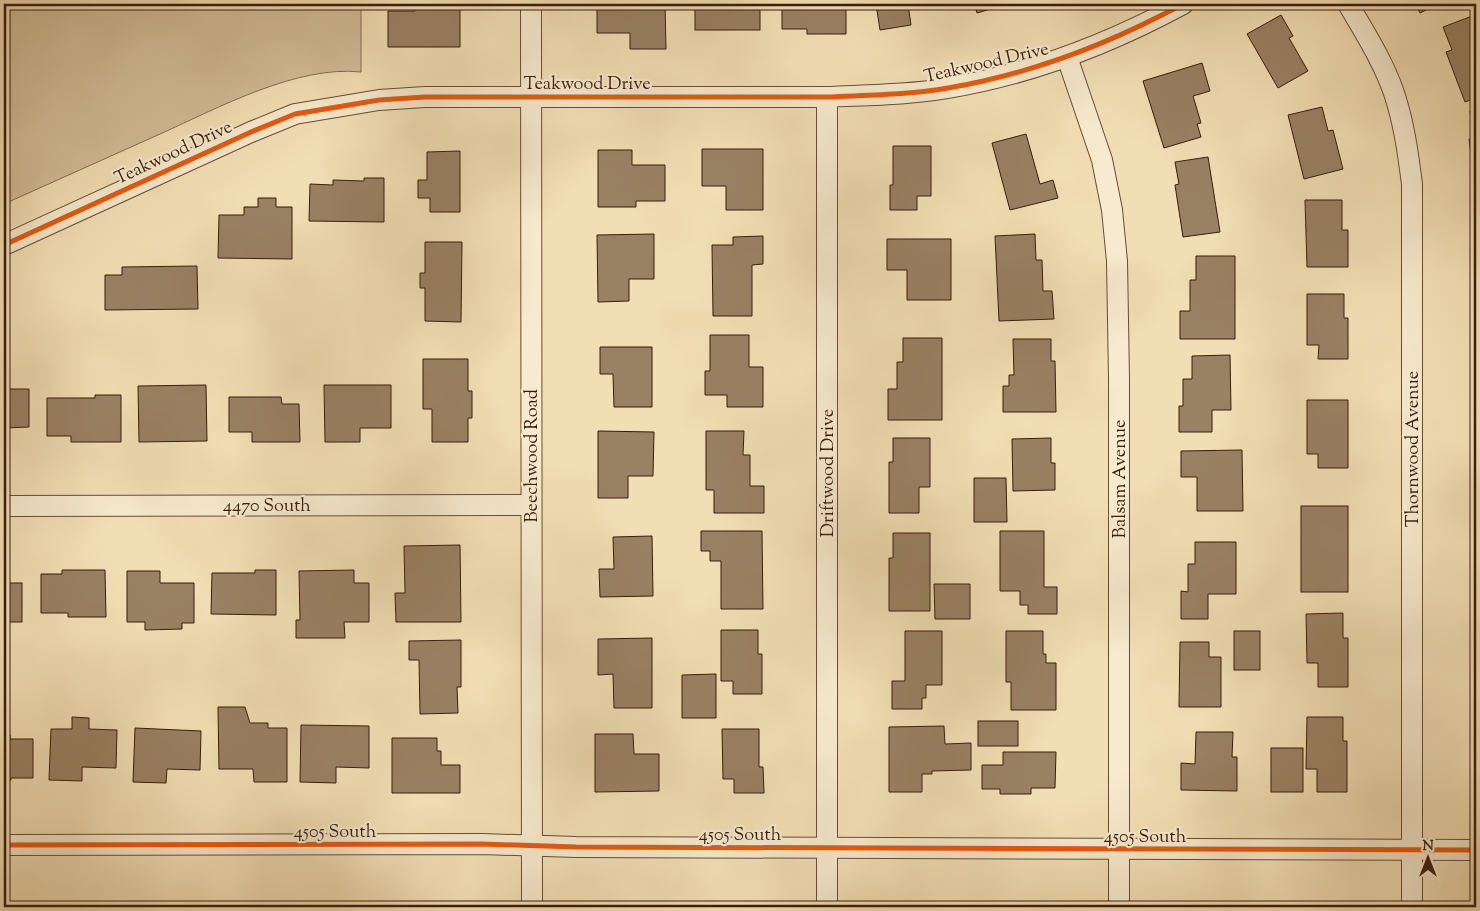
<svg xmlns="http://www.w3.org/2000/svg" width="1480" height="911" font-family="'Sorts Mill Goudy',serif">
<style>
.green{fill:#d2bd97;stroke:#856d52}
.building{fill:#998163;stroke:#381d0c}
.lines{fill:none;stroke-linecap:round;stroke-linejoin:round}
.street-casing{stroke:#664d36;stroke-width:22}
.street{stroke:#f7eace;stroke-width:20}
.cycleway-casing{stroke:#f7eace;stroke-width:8}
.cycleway{stroke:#e8590c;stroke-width:5}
.labels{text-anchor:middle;stroke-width:4.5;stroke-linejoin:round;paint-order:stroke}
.street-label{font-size:18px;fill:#381d0c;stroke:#f7eace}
</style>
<rect width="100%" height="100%" fill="#f2deb4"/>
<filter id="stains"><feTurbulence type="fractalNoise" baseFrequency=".004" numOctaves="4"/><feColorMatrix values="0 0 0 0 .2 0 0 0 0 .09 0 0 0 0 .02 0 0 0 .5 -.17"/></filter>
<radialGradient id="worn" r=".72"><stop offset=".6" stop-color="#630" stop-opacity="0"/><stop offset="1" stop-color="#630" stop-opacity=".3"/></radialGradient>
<path class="green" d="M4,4H361V72C297,65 218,108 160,134C108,157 56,181 4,204Z"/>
<g class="building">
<polygon points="415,4 460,4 460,47 388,47 388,11 415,11"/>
<polygon points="597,4 665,4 666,49 630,49 630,33 597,33"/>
<rect x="695" y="4" width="65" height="26"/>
<polygon points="782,4 846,4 846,34 807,34 807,29 782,29"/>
<polygon points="876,4 908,4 911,25 880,30"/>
<polygon points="974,4 1008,4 977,13"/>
<polygon points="1415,4 1438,4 1420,13"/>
<polygon points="1281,15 1293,36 1289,38 1308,71 1278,88 1247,34"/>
<polygon points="1475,15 1476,98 1465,102 1446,52 1452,50 1443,27"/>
<polygon points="1202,63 1210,91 1193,96 1201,123 1197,124 1201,137 1164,148 1143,81"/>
<polygon points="1322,107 1328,131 1333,130 1343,169 1304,179 1288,115"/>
<polygon points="1476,110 1476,177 1474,177 1469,139 1474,139 1470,111"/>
<polygon points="1026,134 1040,184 1053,180 1058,198 1010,210 992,143"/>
<polygon points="893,146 931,146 931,196 917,196 917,210 890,210 890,185 893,185"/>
<polygon points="702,149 763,149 763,210 726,210 726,186 702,186"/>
<polygon points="598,150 632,150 632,165 665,165 665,201 636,201 636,207 598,207"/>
<polygon points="460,151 460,212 430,212 430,198 418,198 418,180 427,180 427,152"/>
<polygon points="1208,157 1220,232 1183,237 1175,185 1179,184 1175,162"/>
<polygon points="364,178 384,178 384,222 309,221 310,184 333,185 333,180 364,181"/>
<polygon points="258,198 276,198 276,207 292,207 292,259 218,258 219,215 244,215 244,207 258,207"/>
<polygon points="1305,200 1342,200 1342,230 1348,230 1348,267 1307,267"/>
<polygon points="654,234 654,279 629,279 629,301 598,302 597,235"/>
<polygon points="1035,234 1036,260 1042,260 1043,291 1052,291 1054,319 999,321 995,236"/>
<polygon points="763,236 763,264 752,265 752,316 713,316 712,245 733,245 733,237"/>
<polygon points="887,239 951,239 951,300 907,300 907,270 887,270"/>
<polygon points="425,242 462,242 461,322 425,321 425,288 420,288 420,273 425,273"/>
<polygon points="1196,256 1235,256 1235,339 1180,339 1180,311 1190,311 1190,280 1196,280"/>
<polygon points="197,266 198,309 105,310 105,275 122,275 122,267"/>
<polygon points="1307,294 1344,294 1344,318 1348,318 1348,359 1318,359 1319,345 1307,345"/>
<rect x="1473" y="318" width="3" height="40"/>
<polygon points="710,335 749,335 749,367 763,367 763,407 727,407 727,395 705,395 705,371 710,371"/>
<polygon points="903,338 942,338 942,420 888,420 888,389 897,389 897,362 903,362"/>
<polygon points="1013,339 1051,339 1051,361 1055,361 1056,412 1003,412 1003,386 1009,386 1009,375 1014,375"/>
<polygon points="600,347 652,347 652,407 614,407 613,374 600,374"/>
<polygon points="1230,355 1231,410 1212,410 1212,432 1179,432 1179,406 1183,406 1183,379 1192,379 1192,356"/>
<polygon points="423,359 468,359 468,391 472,391 472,418 468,418 468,442 432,442 432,409 423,409"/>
<polygon points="206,385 207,441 139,442 138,386"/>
<polygon points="324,385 391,385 391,428 360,428 360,442 325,442"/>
<polygon points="4,389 29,389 29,427 4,428"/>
<polygon points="95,395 121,395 121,442 71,442 71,436 47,436 47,398 95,398"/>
<polygon points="229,397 281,397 282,404 299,404 300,442 252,442 252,432 229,432"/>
<polygon points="1307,400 1348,400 1348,468 1318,468 1318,454 1307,454"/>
<rect x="1473" y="409" width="3" height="38"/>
<polygon points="598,431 654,432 653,476 628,476 628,498 598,498"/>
<polygon points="706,431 744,431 743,455 750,455 750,486 764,486 764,513 714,513 714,490 706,490"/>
<polygon points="893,438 930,438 930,487 919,487 919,513 889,513 889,462 893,462"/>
<polygon points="1051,438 1051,463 1055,463 1055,490 1013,491 1012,439"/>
<polygon points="1242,450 1243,511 1197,511 1197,477 1181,477 1181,451"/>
<polygon points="974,478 1006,478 1007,522 974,522"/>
<rect x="1301" y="506" width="47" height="86"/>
<polygon points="701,531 762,531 763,609 721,609 721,561 710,561 710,551 701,551"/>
<polygon points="1000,531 1044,531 1044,587 1057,587 1057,614 1028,614 1028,605 1020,605 1020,591 1000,591"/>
<polygon points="893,533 930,533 930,611 889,611 889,558 893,558"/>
<polygon points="652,536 653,596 600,597 599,569 614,569 613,537"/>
<polygon points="1195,542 1236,542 1236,594 1208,594 1208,619 1181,619 1181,591 1188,592 1188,564 1195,564"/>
<polygon points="460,545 461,622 396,622 395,593 405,593 404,546"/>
<polygon points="62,570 105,570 106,617 68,617 68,613 41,613 41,574 62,574"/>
<polygon points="255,570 276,570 276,615 211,614 212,573 255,573"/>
<polygon points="354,570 354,583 369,583 369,622 344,622 345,638 296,638 296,620 300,620 299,571"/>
<polygon points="127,571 160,571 160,583 194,583 194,623 182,623 182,629 145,630 145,622 127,622"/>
<rect x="1474" y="582" width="2" height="40"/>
<rect x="4" y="583" width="18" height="39"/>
<polygon points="934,584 970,584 970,619 935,619"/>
<polygon points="1343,613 1343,638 1348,638 1348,687 1318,687 1318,663 1307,663 1306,614"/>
<polygon points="721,630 758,630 758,654 762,654 762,694 733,694 733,681 721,681"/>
<polygon points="905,631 942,631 942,685 926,685 926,698 922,698 922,709 892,709 892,681 905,681"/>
<polygon points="1006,631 1043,631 1043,654 1046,654 1046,663 1056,663 1056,710 1011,710 1011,682 1006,682"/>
<rect x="1234" y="631" width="26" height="39"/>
<polygon points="652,638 652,708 614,708 613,674 598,675 598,639"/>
<polygon points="461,640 461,687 457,687 458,713 420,714 419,660 409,660 409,641"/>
<polygon points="1180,642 1209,642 1209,657 1221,657 1221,707 1179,707"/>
<polygon points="716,674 716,718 682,718 682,675"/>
<polygon points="218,707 245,707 250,723 268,723 268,728 287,728 287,782 254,782 253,769 219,769"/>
<polygon points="72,717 89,718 89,729 117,730 116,768 82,767 82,781 49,780 51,729 72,729"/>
<polygon points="1307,717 1343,717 1343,741 1347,741 1347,792 1317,792 1317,769 1306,769"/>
<rect x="978" y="721" width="40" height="25"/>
<polygon points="301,725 369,726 369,768 336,767 336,783 300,782"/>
<polygon points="944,726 945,744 971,743 971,770 932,771 932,774 922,774 922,792 889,792 889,727"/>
<polygon points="135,728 201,731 200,770 167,769 166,783 133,782"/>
<polygon points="722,729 759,729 759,767 763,767 764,793 734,793 734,779 723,779"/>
<polygon points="1196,732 1233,732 1232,757 1237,757 1237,791 1181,790 1181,763 1195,764"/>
<polygon points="595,734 633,734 634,754 659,754 659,791 595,792"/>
<polygon points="4,735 10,735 10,739 33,739 33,778 11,778 11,780 4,780"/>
<polygon points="392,738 437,738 437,751 441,751 441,765 460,765 460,793 392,793"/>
<rect x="1271" y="748" width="32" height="44"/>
<polygon points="1003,752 1056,752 1055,788 1031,788 1031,794 1000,794 1000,789 982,789 982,765 1003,765"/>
<polygon points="1473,752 1476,752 1476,789 1474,789"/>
</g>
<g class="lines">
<g class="street-casing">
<g id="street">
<polyline points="531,4 532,907"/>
<path d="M1348,4C1365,33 1383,61 1394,93C1404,123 1408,153 1412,184V907"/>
<polyline points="1067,57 1102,160 1112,210 1117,261 1119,379 1119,907"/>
<polyline points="827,97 827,907"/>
<path d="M4,245L251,132L295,114L379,100L425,97H827C868,95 908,95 948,88C1031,74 1109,44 1183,4"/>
<polyline points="4,506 531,505"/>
<polyline points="4,845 482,844 576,847 1476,850"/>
</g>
</g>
<use href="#street" class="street"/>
<g class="cycleway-casing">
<g id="cycleway">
<path d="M4,245L251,132L295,114L379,100L425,97H827C868,95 908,95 948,88C1031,74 1109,44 1183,4"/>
<polyline points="4,845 482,844 576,847 1476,850"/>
</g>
</g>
<use href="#cycleway" class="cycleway"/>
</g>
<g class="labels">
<g class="street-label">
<text transform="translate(986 62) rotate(-13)" y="6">Teakwood Drive</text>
<text x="587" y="89">Teakwood Drive</text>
<text transform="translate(173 152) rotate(-25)" y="6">Teakwood Drive</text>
<text transform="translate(1412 449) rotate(-90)" y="6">Thornwood Avenue</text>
<text transform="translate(531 456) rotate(-90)" y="6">Beechwood Road</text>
<text transform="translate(827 473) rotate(-90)" y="6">Driftwood Drive</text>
<text transform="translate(1119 479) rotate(-90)" y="6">Balsam Avenue</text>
<text x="267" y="511">4470 South</text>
<text x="335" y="837">4505 South</text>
<text x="740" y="840">4505 South</text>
<text x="1145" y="842">4505 South</text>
</g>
</g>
<rect width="1480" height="911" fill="none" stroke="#f2deb4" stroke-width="20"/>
<rect x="5" y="5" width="1470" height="901" fill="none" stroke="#381d0c" stroke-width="2.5"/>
<rect x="10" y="10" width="1460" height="891" fill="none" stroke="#381d0c"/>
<g transform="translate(1428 858)" stroke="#f7eace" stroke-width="4" paint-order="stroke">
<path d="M0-4L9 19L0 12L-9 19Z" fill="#381d0c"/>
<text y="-8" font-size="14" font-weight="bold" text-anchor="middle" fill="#381d0c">N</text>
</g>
<rect width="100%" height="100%" filter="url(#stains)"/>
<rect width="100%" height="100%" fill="url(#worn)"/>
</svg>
